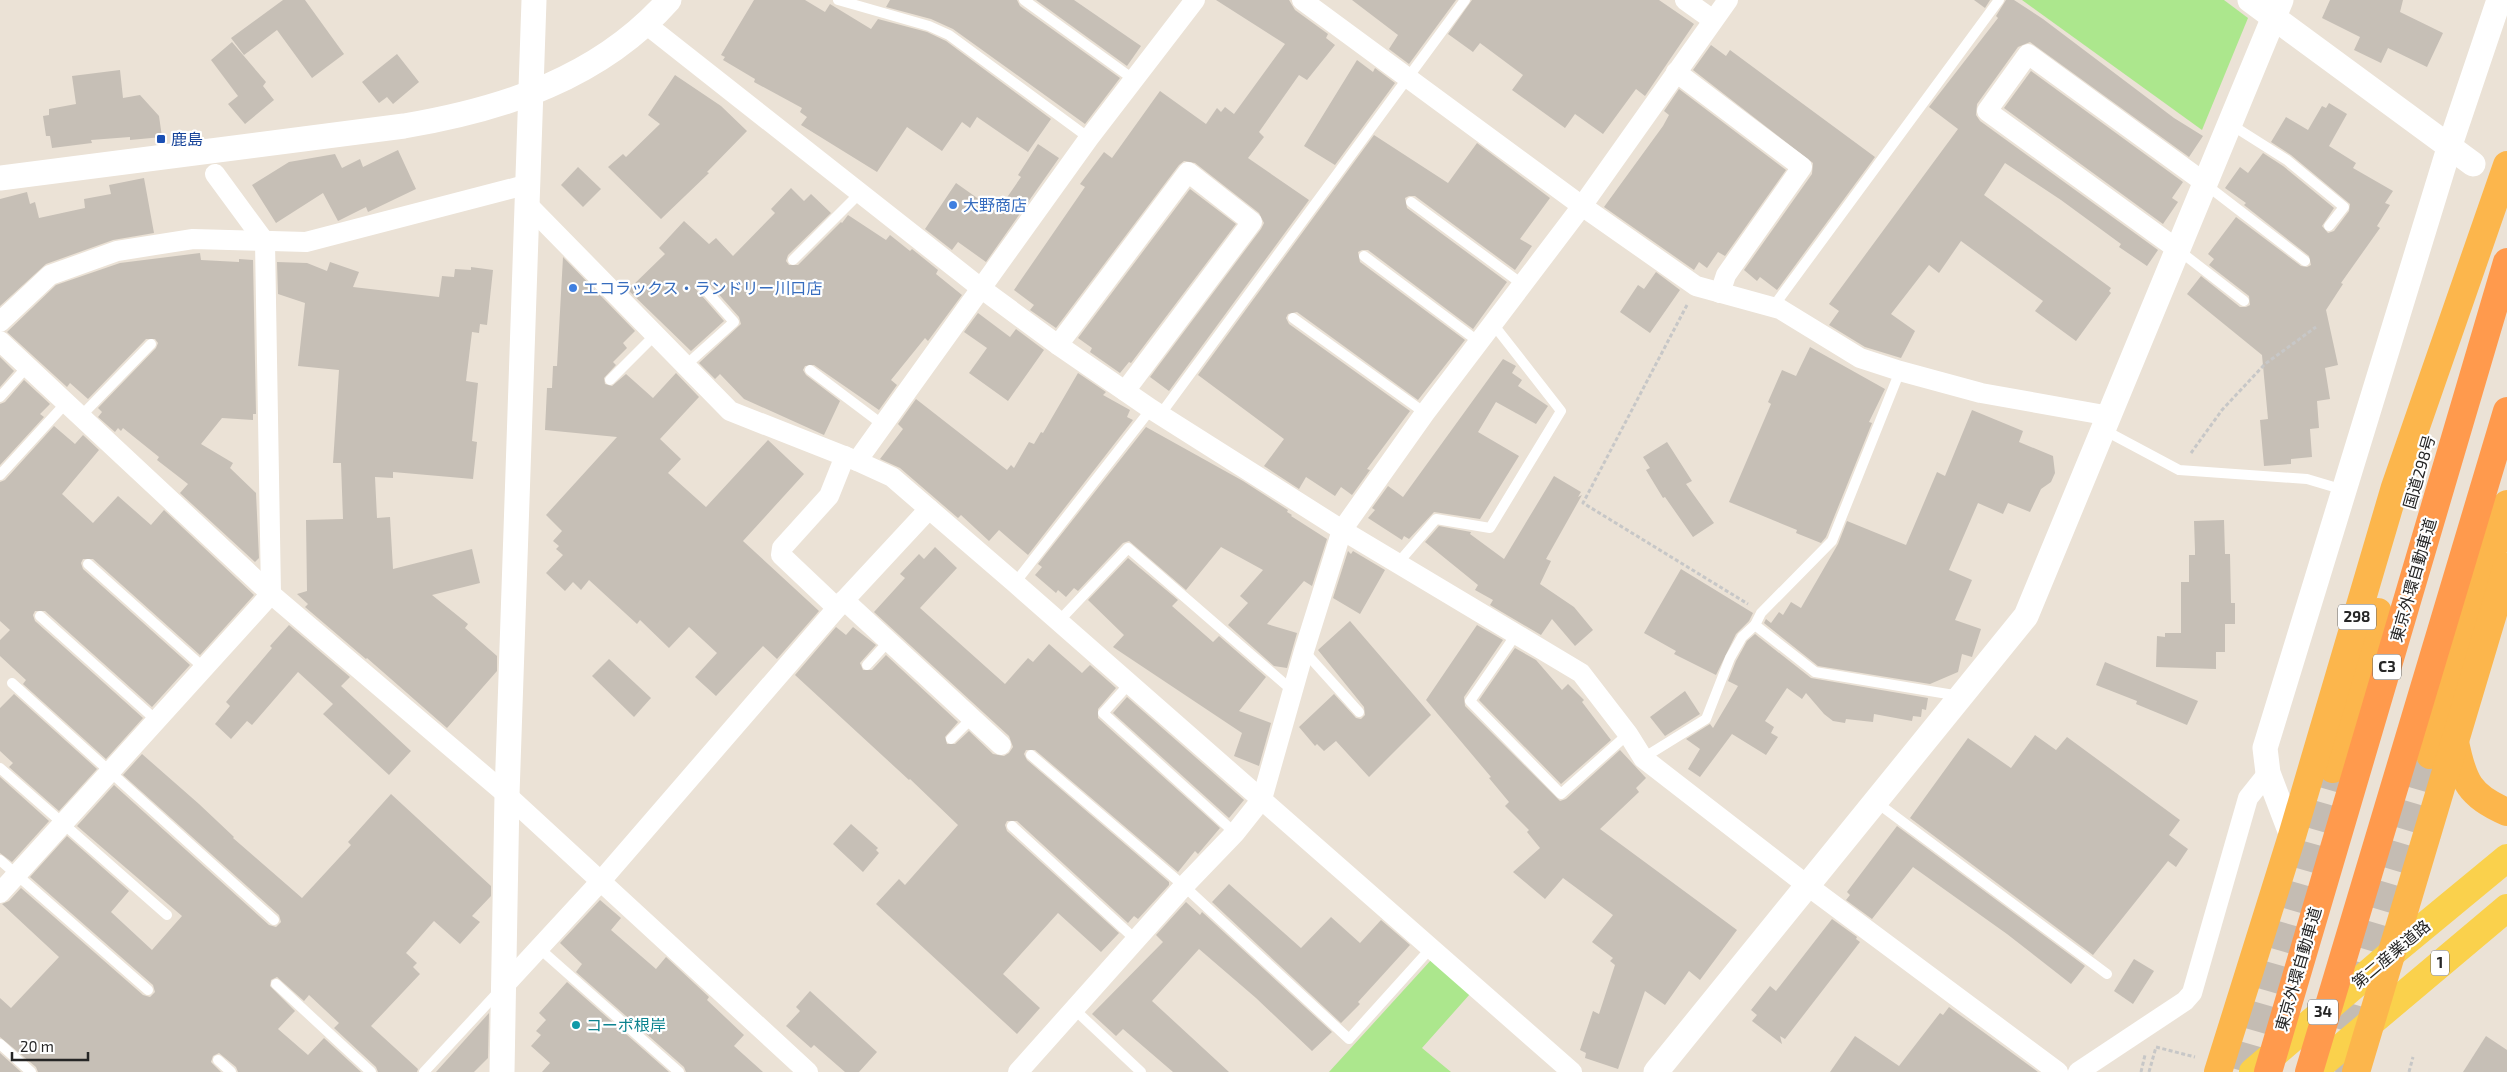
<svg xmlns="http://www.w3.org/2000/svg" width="2507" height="1072" font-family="'Exo 2','Noto Sans JP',sans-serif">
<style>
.green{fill:#ace78d}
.building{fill:#c6bfb6}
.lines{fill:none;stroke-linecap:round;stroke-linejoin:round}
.trunk-tunnel{stroke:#c4bcb3;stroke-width:28;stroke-dasharray:28 14;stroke-linecap:butt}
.path{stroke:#c7c7c7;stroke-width:3;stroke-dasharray:4 2.5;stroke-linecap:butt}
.service{stroke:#fff;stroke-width:10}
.minor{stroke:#fff;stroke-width:20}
.tertiary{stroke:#fff;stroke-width:25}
.primary{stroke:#fad14c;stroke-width:28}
.trunk{stroke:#fcb64c;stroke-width:28}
.motorway{stroke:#ff9a4d;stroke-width:28}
.transit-dot{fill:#1a4fb4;stroke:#fff;stroke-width:2}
.shop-dot{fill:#3f7fe0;stroke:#fff;stroke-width:2}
.culture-dot{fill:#0f9aa8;stroke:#fff;stroke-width:2}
.labels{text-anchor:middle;stroke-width:4.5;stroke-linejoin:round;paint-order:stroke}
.shield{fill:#fff;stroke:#676767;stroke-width:1}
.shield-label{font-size:15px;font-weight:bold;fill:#262626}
.transit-label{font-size:16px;fill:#164399;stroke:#fff;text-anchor:start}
.shop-label{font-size:16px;fill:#366cbe;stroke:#fff;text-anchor:start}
.street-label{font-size:16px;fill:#262626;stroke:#fff}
.culture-label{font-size:16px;fill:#0d838f;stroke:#fff;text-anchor:start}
</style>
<rect width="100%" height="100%" fill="#ebe2d6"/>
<g class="green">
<polygon points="2022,0 2224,0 2248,18 2202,130"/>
<polygon points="1432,959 1470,994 1422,1048 1451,1072 1329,1072"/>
</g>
<g class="building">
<polygon points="283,0 305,0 344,54 312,78 277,30 244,55 231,38"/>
<polygon points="754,0 805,0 825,12 830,4 871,29 878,19 927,32 946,41 1051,119 1028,152 977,117 970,128 962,122 942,151 907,127 877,172 801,125 807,117 800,112 802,108 754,82 755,79 723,60 725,57 721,55"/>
<polygon points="890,0 1017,0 1020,6 1120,78 1085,124 953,29 931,19 886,7"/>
<polygon points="1036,0 1074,0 1141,46 1127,66"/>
<polygon points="1216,0 1289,0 1295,10 1328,34 1326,38 1335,45 1307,80 1299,75 1259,132 1264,137 1248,158 1309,200 1169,391 1150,377 1261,229 1264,223 1259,213 1195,163 1184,161 1179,165 1056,328 1030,310 1034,305 1014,290 1085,187 1080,184 1104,152 1112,158 1160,91 1206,124 1217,108 1221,112 1225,107 1234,114 1285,44"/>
<polygon points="1352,0 1456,0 1409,64 1389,49 1398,35"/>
<polygon points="1472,0 1659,0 1694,24 1645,96 1636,89 1603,134 1575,114 1565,128 1512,90 1523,75 1480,43 1473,52 1448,34"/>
<polygon points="1974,0 1990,0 1985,8"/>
<polygon points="2006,0 2014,0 2043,19 2174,118 2203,136 2189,157 2030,42 2018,47 1977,104 1976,115 1980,121 2158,250 2147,266 2119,247 2121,244 2061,200 2005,163 1984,195 2111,288 2109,291 2111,293 2076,341 2035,311 2043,301 1961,241 1939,273 1929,265 1891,314 1915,331 1901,358 1865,347 1829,325 1839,311 1829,304 1958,129 1929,107 1998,18 1996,16"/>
<polygon points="2330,0 2403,0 2400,12 2443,33 2427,67 2388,48 2381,63 2354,50 2360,37 2322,18"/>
<polygon points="232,42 266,82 263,86 274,100 245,124 228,104 238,96 211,60"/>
<polygon points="1711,45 1726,56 1730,50 1875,157 1777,290 1760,277 1757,281 1744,270 1812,174 1813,163 1693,70"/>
<polygon points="397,54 419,82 393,104 387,97 379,103 362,82"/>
<polygon points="1357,60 1373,72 1375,68 1395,83 1335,165 1304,146"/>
<polygon points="120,70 123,98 140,95 159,116 162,137 130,140 130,137 91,140 92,143 52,148 50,136 46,136 43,116 49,115 49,109 76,104 72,76"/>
<polygon points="2031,71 2183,182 2172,198 2178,202 2163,224 2004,108"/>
<polygon points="675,75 721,106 747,131 707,172 709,173 661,219 608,167 623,154 626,157 660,124 648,115"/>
<polygon points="1679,89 1786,170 1725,256 1718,252 1707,268 1699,262 1694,270 1604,207 1663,126 1669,115 1664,111"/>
<polygon points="2329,103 2347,114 2329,146 2356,163 2353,168 2393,191 2385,203 2390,205 2377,226 2380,228 2341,283 2343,284 2326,310 2338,365 2325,368 2330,399 2317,401 2319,428 2310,429 2312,457 2291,459 2291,464 2264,466 2260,420 2268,419 2262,355 2187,294 2201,276 2240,307 2246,307 2250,305 2249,296 2209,265 2214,259 2208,254 2236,217 2301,266 2307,267 2311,265 2309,256 2244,205 2246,203 2225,188 2240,167 2248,173 2263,153 2283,166 2334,208 2322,226 2328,233 2334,231 2349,211 2350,204 2291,155 2271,142 2286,117 2308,130 2322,106 2326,108"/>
<polygon points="1374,135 1448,183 1477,143 1550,198 1520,239 1532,246 1515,270 1415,196 1409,196 1405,198 1407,208 1507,282 1473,329 1368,250 1362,250 1358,252 1360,262 1465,340 1418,400 1297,312 1288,314 1286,318 1289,324 1410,411 1367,469 1370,470 1352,495 1341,487 1335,496 1306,477 1299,489 1264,466 1284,439 1198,375"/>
<polygon points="1038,144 1059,158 986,262 958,242 952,250 925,229 956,183 997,212 1021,177 1018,175"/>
<polygon points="398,150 416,189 368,212 366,207 338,221 323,193 276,223 252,185 289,162 335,154 342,168 360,159 363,167"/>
<polygon points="578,167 601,189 583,207 561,185"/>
<polygon points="144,178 154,233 113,240 46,264 0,306 0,199 27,192 30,204 35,202 39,218 85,208 84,199 111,194 109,185"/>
<polygon points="791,188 804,201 811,194 831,213 788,255 786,261 789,265 798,265 841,222 842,223 848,215 886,240 890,235 910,251 912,249 938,270 936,274 962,295 928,341 925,338 891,380 897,385 879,410 814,365 805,366 803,370 806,375 840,401 824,435 744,399 720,374 715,379 699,363 741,324 739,317 707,281 698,281 695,288 724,321 691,351 628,290 665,254 659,248 684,221 709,244 716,238 733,256 775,213 771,209"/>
<polygon points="1190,189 1236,224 1131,363 1129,362 1120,373 1090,352 1092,348 1078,338"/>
<polygon points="200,253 201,260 239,262 239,259 253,260 256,414 253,414 253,420 222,418 201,444 233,463 230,468 256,493 259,558 255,562 180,493 188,484 157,460 159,457 123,428 121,431 118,428 115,432 98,417 102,412 98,408 156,348 158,343 155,339 146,339 88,399 70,383 67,387 7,332 56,285 120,263"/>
<polygon points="563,257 635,331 623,343 627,348 613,362 616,365 604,378 605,384 612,386 626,374 653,398 676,373 699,397 660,439 681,459 668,473 706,507 768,440 804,474 743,541 819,611 777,659 763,646 716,696 695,677 717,653 689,627 669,648 640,620 637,624 589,580 581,590 573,582 565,591 546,573 563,555 556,549 559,546 553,541 562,531 546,515 617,437 545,430 547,388 552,388 553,366 557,366"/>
<polygon points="277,262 307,263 327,271 330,262 359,272 353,287 439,297 442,276 454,277 455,269 471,270 471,267 493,270 487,325 480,324 479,333 472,332 466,381 478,383 472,441 477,442 473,479 393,472 393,478 375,477 377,518 390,517 393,569 472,549 480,583 432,595 468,624 465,628 497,656 497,671 447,728 367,658 366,659 305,607 308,604 297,594 307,591 306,520 343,519 341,463 333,463 339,370 298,366 305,303 278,294"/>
<polygon points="1656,272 1680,290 1650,333 1620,312 1638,285 1644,289"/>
<polygon points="978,313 1010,337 1016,329 1044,350 1008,401 969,373 987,348 964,332"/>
<polygon points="1810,347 1885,389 1869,422 1872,423 1826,537 1821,543 1796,533 1797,530 1729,502 1771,404 1768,402 1782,370 1796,376"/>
<polygon points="0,357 14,371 0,387"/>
<polygon points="1503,359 1516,366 1512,373 1522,380 1518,386 1548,406 1536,424 1496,402 1478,432 1519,456 1480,519 1434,512 1409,539 1404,536 1402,540 1368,518 1375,510 1372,508 1388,486 1403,497"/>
<polygon points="1078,373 1106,392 1103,395 1130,410 1127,417 1133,420 1028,555 999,530 989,541 961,515 958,518 900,468 880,459 903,429 898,424 916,399 1007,470 1011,465 1014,468 1029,442 1034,444 1041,432 1043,433"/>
<polygon points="24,380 50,404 40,414 44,417 0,465 0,404 5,402"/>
<polygon points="1972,410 2023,431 2019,442 2053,456 2055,473 2051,482 2041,489 2030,512 2008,503 2003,514 1978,503 1949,570 1972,580 1955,620 1981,629 1972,657 1962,654 1958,672 1930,684 1818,666 1764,623 1766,619 1771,623 1779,612 1783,615 1791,602 1801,608 1838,544 1847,521 1906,545 1937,472 1945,476"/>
<polygon points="54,426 75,444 83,435 99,450 62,494 93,523 118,496 151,525 164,510 254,595 200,655 93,559 83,559 81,563 83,569 190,665 152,707 45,611 35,611 33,615 35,621 143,718 106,759 23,684 26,680 0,656 0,640 10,630 0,621 0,482 5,480"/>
<polygon points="1146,427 1243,481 1288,510 1287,512 1292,515 1291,516 1327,539 1312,586 1304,581 1267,624 1297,633 1287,668 1274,666 1228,625 1248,603 1240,596 1263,570 1221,547 1186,590 1129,541 1123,543 1078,591 1074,588 1066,597 1058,590 1056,593 1035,575 1042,567 1038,564"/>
<polygon points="1667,442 1692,481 1686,484 1714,523 1693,537 1665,497 1663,498 1646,470 1650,468 1643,457"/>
<polygon points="1554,476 1581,492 1578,497 1582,495 1546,559 1551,561 1540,584 1574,607 1593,630 1575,646 1552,619 1541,635 1490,605 1493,600 1475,590 1478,585 1425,542 1439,526 1471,532 1470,534 1504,559"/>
<polygon points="2224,520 2225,554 2230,554 2231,603 2235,603 2235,624 2225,624 2225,652 2216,652 2216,669 2156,667 2157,636 2165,637 2165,633 2181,633 2181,582 2189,582 2189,555 2195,555 2195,550 2194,521"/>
<polygon points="935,547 957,568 920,608 1005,684 1028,658 1033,662 1049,644 1082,673 1090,665 1116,688 1098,709 1098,718 1220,828 1198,854 1195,851 1178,872 1035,750 1026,750 1024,754 1027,760 1169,882 1169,885 1138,919 1134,916 1128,923 1017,821 1007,821 1005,825 1007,831 1119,933 1101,952 1058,913 1003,974 1040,1008 1017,1034 876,904 899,879 905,885 958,825 910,779 909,780 795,675 836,627 846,635 853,627 876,645 860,663 863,670 872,670 886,655 958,722 945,737 947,744 955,744 969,731 993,754 1004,756 1009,753 1013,747 1009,736 874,612 905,578 900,574 919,554 924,559"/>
<polygon points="1348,551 1351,554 1353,551 1385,570 1360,614 1333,598"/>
<polygon points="1128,558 1178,600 1172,606 1213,642 1219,636 1266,677 1239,711 1271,723 1259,766 1234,756 1242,733 1113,647 1124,635 1088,600"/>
<polygon points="1681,569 1753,613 1749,621 1736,634 1716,675 1674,654 1676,651 1644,633"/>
<polygon points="1350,621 1431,715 1369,777 1336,741 1324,751 1317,744 1315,746 1299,727 1334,694 1356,718 1361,719 1365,715 1364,707 1318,650"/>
<polygon points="289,625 350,677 341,686 411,751 389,775 323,714 333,704 298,672 252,725 247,721 231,739 215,724 230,706 226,702 272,648 270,646"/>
<polygon points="1477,625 1503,640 1464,697 1465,706 1560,801 1566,799 1620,750 1646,778 1636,788 1639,792 1600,829 1737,930 1700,980 1689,971 1665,1005 1645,991 1618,1069 1585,1058 1586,1053 1580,1050 1593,1011 1599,1014 1615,965 1610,961 1613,958 1592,942 1613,915 1563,878 1545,899 1513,872 1540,848 1527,832 1529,830 1505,806 1509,802 1489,778 1491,777 1426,700"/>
<polygon points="1755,634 1811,678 1928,698 1926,710 1922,709 1921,717 1913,716 1912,721 1874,714 1873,722 1846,719 1845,723 1833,721 1824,714 1806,693 1802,699 1787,688 1765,721 1774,727 1771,733 1778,737 1766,755 1732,734 1700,777 1688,769 1700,749 1686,739 1710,724 1713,728 1738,686 1728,681 1736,661 1747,641"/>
<polygon points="1515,648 1536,660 1562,690 1568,684 1584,700 1582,702 1611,740 1561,784 1479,700"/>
<polygon points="609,659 651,698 634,717 592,676"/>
<polygon points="2105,662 2198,701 2187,725 2136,704 2137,701 2096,685"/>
<polygon points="1685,691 1700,714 1665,736 1650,717"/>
<polygon points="14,694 97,769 59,811 9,767 13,763 0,751 0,708"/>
<polygon points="1127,697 1244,800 1229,818 1113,713"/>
<polygon points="2035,735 2056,750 2067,737 2180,820 2169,835 2188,849 2176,867 2168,861 2093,955 1910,818 1968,738 2011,768"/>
<polygon points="142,754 199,804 234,837 233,838 302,898 351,845 348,842 391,794 491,886 491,896 472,916 480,922 460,944 434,921 406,953 417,963 413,967 420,974 371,1026 418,1069 417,1072 378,1072 376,1067 334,1028 339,1023 309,995 304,1001 277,977 271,980 270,986 295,1011 278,1029 308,1055 324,1038 361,1072 238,1072 236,1067 219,1053 213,1056 211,1062 221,1072 38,1072 36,1067 0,1037 0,998 11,1008 59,957 2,904 9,901 21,888 143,995 150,997 155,992 153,985 30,877 67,836 129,891 111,912 152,950 182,916 77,826 114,785 269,925 276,927 281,922 279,915 123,775"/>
<polygon points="0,777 49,821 12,862 0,853"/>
<polygon points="851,824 878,848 876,850 879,853 863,872 833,844"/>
<polygon points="1897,826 2085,966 2071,984 2007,934 1913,867 1872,919 1846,900 1850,895 1847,892"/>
<polygon points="1229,884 1301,948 1331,917 1360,943 1381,920 1410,945 1358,1002 1360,1004 1341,1023 1212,902"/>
<polygon points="600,900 621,918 611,930 656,969 666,957 709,997 707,1000 744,1035 734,1046 763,1072 686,1072 684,1067 576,972 582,964 560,943"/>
<polygon points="1186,902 1200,915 1202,912 1332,1032 1312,1051 1256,998 1199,949 1152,1001 1229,1072 1173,1072 1123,1029 1116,1036 1092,1014 1163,942 1156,935"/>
<polygon points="1832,919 1857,937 1856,939 1860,942 1785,1039 1780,1036 1782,1044 1752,1021 1757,1015 1751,1010 1770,986 1776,991"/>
<polygon points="2134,959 2154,971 2133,1004 2114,991"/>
<polygon points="567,982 669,1072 542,1072 550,1063 531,1046 541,1035 536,1031 546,1020 539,1013"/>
<polygon points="810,991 877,1052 859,1072 845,1072 814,1045 811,1048 786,1026 800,1011 796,1007"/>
<polygon points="1949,1007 2038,1072 1830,1072 1855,1036 1899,1066 1940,1013 1943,1015"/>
<polygon points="489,1013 488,1058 474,1072 436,1072"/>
<polygon points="2486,1036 2507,1050 2507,1072 2463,1072"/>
<polygon points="0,1053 21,1072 0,1072"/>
</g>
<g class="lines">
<g class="trunk-tunnel">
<polyline points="2246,1072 2333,769"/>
<polyline points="2336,1072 2430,755"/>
</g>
<g class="path">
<polyline points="1687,305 1583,503 1748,604"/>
<polyline points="2191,453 2222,410 2265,364 2316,327"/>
<polyline points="2141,1072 2145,1055"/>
<polyline points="2149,1072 2156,1047 2195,1057"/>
<polyline points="2409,1072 2413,1057"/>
</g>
<g class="service">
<polyline points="838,0 929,26 949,35 1089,138"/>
<polyline points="1024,0 1133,79"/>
<polyline points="2230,124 2287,160 2344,207 2329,226"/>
<polyline points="2205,184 2305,261"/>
<polyline points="1411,202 1522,284"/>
<polyline points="2177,249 2244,301"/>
<polyline points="1364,256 1479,342"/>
<polyline points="793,260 860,193"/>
<polyline points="1773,307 1999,0"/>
<polyline points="1293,318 1425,413"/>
<polyline points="685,366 734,322 702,286"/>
<polyline points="810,370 883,425"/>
<polyline points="610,380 655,335"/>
<polyline points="0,397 27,367"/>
<polyline points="1160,415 1465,0"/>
<polyline points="81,416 151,344"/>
<polyline points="2104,430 2179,470 2307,479 2344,490"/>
<polyline points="0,475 66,403"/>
<polyline points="1398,563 1436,519 1490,528 1561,411 1493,324"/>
<polyline points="88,564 204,668"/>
<polyline points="1015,583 1151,409"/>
<polyline points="40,616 156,720"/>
<polyline points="1059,621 1128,548 1294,692"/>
<polyline points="1755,625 1815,672 1960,696"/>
<polyline points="1517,633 1470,701 1561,794 1628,734"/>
<polyline points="1304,651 1359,712"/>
<polyline points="867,665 888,642"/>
<polyline points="12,683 274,920"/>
<polyline points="1130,683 1103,713 1235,833"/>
<polyline points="951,739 972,718"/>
<polyline points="1031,755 1184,886 1349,1039 1431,948"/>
<polyline points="1643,758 1706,719 1730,658 1742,637 1755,625 1761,613 1832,541 1900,371"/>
<polyline points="0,768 167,915"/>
<polyline points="1876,802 2107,974"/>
<polyline points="1012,826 1135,939"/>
<polyline points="0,860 148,990"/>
<polyline points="540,949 679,1072"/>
<polyline points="276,984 371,1072"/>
<polyline points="1074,1009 1141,1072"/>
<polyline points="0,1044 31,1072"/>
<polyline points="218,1060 231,1072"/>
<polyline points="424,1072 500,990"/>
</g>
<g class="minor">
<polyline points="1302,0 1582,206 1696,286 1780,309 1860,358 1900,371 1981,393 2110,416"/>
<polyline points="1685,0 1713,20"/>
<polyline points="647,25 982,289 1058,345 1151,409 1342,530 1581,673 1628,734 1643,758 1808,886 2058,1072"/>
<polyline points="1676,72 1802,167 1726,275 1720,293"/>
<polyline points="528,205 730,411 857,461 892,477 1015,583 1572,1072"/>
<polyline points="2177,249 1987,111 2028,54 2205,183"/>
<polyline points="0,322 50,275 117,251 193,239 306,242 529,184"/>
<polyline points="0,341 271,594 507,795 808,1072"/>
<polyline points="1058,345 1188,172 1252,222 1125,391"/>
<polyline points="857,461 1089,138 1195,0"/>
<polyline points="844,600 1001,745"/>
<polyline points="837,608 781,555 782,548 829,496 845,456"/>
<polyline points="0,893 271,594 265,242 215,174"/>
<polyline points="504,986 600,882 837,608 929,509"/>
<polyline points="1018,1072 1184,886 1235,833 1262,799 1304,651 1342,530 1425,413 1582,206 1728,0"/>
<polyline points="2078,1072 2185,1001 2192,993 2248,798 2268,773"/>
</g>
<g class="tertiary">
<polyline points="2250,0 2473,164"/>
<path d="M0,178L404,126C504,109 600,78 669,0"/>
<polyline points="2292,836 2268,773 2265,748 2450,145 2499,0"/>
<polyline points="502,1072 507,795 534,0"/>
<polyline points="1656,1072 2026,616 2281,0"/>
</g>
<g class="primary">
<polyline points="2253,1072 2392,953 2507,858"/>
<polyline points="2312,1072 2507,908"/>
</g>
<g class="trunk">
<path d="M2455,742C2463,781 2469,796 2507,812"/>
<polyline points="2430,755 2507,504"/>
<polyline points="2333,769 2378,612"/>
<polyline points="2218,1072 2292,836 2395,487 2507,165"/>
<polyline points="2356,1072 2507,567"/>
</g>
<g class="motorway">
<polyline points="2268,1072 2507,262"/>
<polyline points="2309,1072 2507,411"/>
</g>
</g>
<rect class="transit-dot" x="156" y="134" width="10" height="10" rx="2.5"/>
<g class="shop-dot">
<circle cx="953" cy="205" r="5"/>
<circle cx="573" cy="288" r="5"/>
</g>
<circle class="culture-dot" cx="576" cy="1025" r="5"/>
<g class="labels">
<g class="shield">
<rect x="2338" y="604.5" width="38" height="25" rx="4"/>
<rect x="2373" y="654.5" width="28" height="25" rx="4"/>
<rect x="2431" y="950.5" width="18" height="25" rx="4"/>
<rect x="2308" y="999.5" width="30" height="25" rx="4"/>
</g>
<g class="shield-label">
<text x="2357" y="622">298</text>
<text x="2387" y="672">C3</text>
<text x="2440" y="968">1</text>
<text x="2323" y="1017">34</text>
</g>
<g class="transit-label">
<text x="171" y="145">鹿島</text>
</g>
<g class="shop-label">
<text x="963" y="211">大野商店</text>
<text x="583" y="294">エコラックス・ランドリー川口店</text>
</g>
<g class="street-label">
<text transform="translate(2419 472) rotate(-74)" y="6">国道298号</text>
<text transform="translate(2413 580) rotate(-74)" y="6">東京外環自動車道</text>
<text transform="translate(2391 954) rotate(-40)" y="6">第二産業道路</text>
<text transform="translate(2298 969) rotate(-74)" y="6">東京外環自動車道</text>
</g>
<g class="culture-label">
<text x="586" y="1031">コーポ根岸</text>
</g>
</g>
<path d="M12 1052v8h76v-8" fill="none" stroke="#262626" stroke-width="2.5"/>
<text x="20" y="1052" font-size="15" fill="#262626" stroke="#ffffff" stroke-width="4" paint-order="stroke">20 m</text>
</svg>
